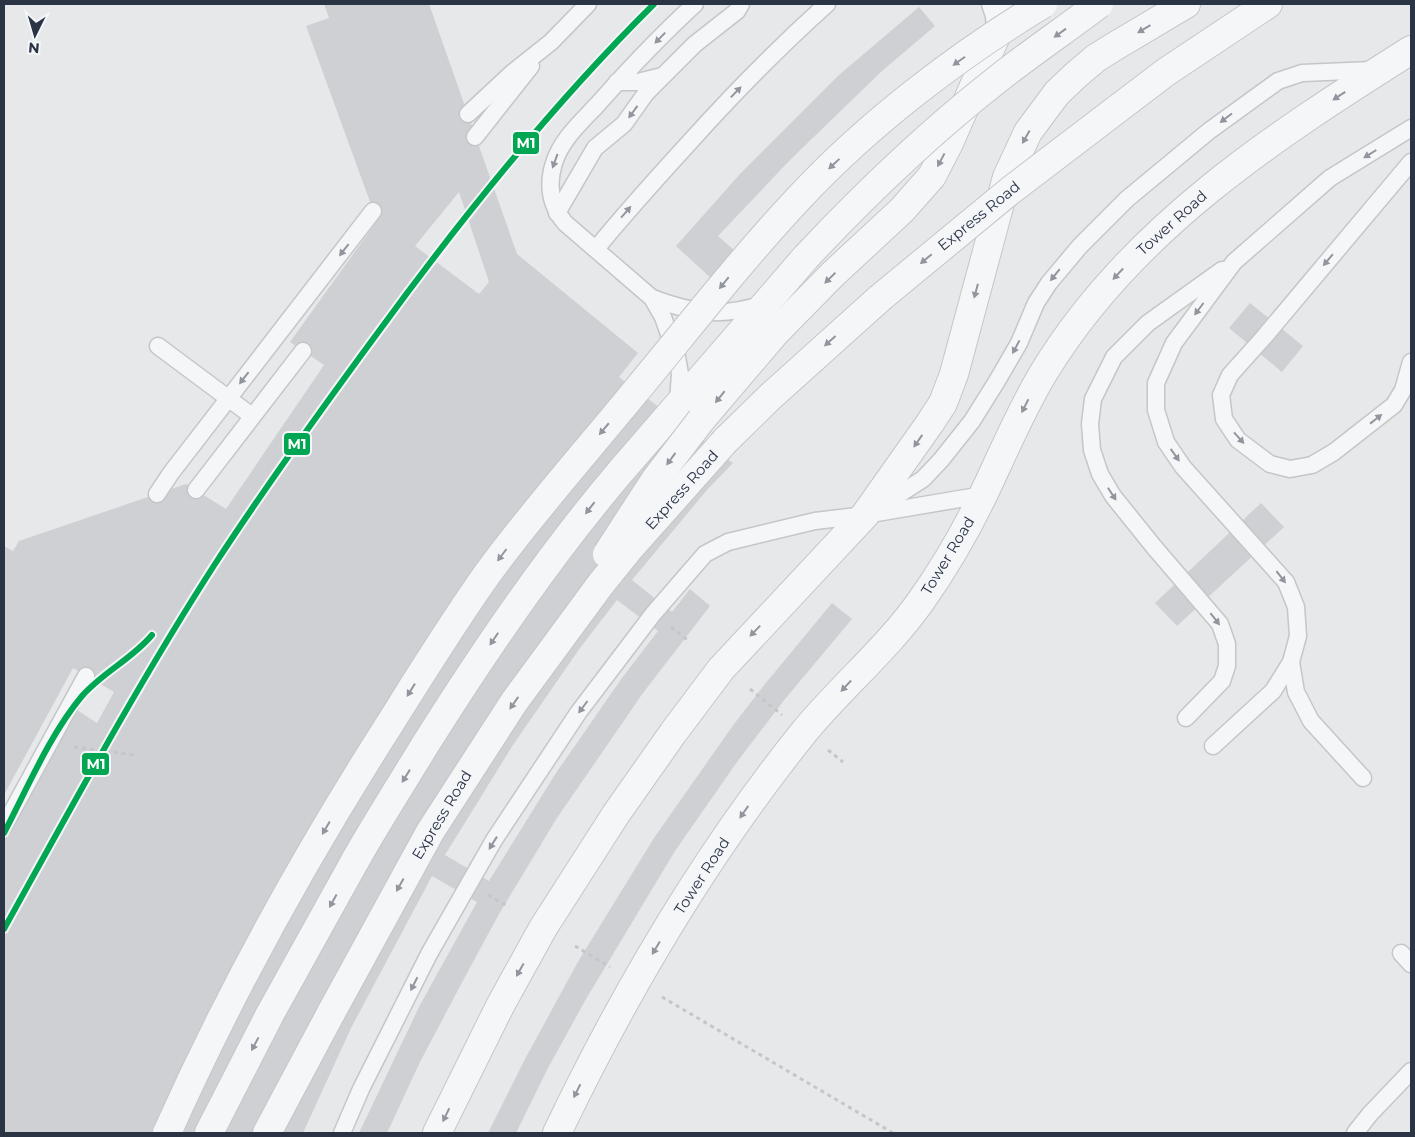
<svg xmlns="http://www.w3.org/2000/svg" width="1415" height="1137" font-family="Montserrat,sans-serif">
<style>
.building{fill:#ced0d3;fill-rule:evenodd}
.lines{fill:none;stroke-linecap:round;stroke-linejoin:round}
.service-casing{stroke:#c4c6c8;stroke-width:19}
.tertiary-casing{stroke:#c4c6c8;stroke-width:30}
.path{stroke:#c5c6ca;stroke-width:3;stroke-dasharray:4 4;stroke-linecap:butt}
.service{stroke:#f5f6f7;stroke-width:16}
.tertiary{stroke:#f5f6f7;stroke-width:28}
.tertiary-bridge-casing{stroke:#c4c6c8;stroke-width:30;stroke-linecap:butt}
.tertiary-bridge{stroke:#f5f6f7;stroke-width:28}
.metro-1-casing{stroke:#f4f6f9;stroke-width:10}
.metro-1{stroke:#00a651;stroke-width:6}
.oneway{fill:#90959e}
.labels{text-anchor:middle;stroke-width:4;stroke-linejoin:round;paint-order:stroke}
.street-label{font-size:15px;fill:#2b3445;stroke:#f4f6f9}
.line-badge{stroke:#f4f6f9;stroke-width:2}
.badge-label{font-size:14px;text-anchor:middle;font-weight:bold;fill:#fff}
</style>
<rect width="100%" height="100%" fill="#e6e8ea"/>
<g class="building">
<path d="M324,4H429L517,254L638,353L619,377L733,463L707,490L632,580L672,612L690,589L710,606L643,693L557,818L499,914L466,975L420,1062L387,1133H359L420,1005L477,902L432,876L351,1028L303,1133H4V827L71,706L97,723L114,692L73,668L4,795V546L13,551L19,541L186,484L226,509L324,365L290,342L377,221L306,26L329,18ZM459,192L489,282L479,294L415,246ZM617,600L658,631L622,678L556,773L489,881L445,855L513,745L580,648Z"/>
<polygon points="919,7 935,26 882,71 790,160 718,236 735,251 713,280 676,246 740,174 839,75"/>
<polygon points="1250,303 1303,346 1282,372 1229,328"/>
<polygon points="1261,503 1284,527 1177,626 1155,603"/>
<polygon points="832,603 852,619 785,699 737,762 675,851 586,999 547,1070 516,1133 488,1133 525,1059 579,960 654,838 734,724 765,684"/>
</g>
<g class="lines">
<g class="service-casing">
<g id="service">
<polyline points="990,4 994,16 995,31"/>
<polyline points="617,82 638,82 662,76"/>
<polyline points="468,114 512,73 551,42 588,4"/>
<polyline points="475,137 531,66"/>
<polyline points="1411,162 1264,337 1230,375 1221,395 1224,419 1238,440 1270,464 1290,469 1312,465 1334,452 1394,405 1403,390 1411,362"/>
<polyline points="557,213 595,148 624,124 646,93 695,44 737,11 741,4"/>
<path d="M596,249C625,213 656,179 688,144C732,95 778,48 827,4"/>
<path d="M652,298C692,313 722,318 763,304"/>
<polyline points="158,346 252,416"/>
<path d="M678,402L680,374L677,357L663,317L652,298L565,223C550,205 547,185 554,163C561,140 581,122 597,105C628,70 660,36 695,4"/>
<polyline points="196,490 303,351"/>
<polyline points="157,494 171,473 373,211"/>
<polyline points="876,509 923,479 941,460 972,421 997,381 1019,343 1036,303 1049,283 1080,246 1127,199 1209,131 1278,81 1302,73 1372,70"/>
<polyline points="1291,662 1296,692 1311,721 1363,778"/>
<polyline points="1186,718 1222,681 1227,666 1227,644 1220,624 1154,547 1113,496 1100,474 1092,450 1090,424 1093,399 1114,357 1148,323 1222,270"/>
<polyline points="1213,746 1273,691 1291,662 1298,636 1296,607 1286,582 1183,467 1166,442 1156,410 1156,383 1174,343 1234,262 1330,178 1411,128"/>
<polyline points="4,826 86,676"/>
<polyline points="1401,953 1411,964"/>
<polyline points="342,1133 361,1089 429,954 494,840 578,713 653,614 705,554 728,542 815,521 865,515 983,495"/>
<polyline points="1355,1133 1370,1114 1411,1071"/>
</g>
</g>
<g class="tertiary-casing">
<g id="tertiary">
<polyline points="1116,110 1166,72 1268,4"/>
<polyline points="701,420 775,333 833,274 902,210 932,176 949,143 1010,4"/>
<polyline points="725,441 771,396 880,298"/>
<polyline points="621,471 806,257"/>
<polyline points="209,1133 270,1014 356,859"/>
<polyline points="267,1133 332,1011"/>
<polyline points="437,1133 500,1006 543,928 616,814 673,733 721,669 865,515 930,423 943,403 954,374 1007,177 1028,132 1057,93 1076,75 1096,58 1117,45 1186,4"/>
<path d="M557,1133C624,993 706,854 804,732C841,687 887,649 921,601C945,567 967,529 985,491C1004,451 1021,410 1044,372C1131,229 1273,137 1411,50"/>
</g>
</g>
<g class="path">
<polyline points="671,627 690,642"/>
<polyline points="750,689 782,715"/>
<polyline points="74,747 134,755"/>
<polyline points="828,750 843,762"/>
<polyline points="488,895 509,907"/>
<polyline points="575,946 610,967"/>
<polyline points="662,997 893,1133"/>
</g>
<use href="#service" class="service"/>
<use href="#tertiary" class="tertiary"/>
<g class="tertiary-bridge-casing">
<g id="tertiary-bridge">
<path d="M806,257C866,193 930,132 999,78C1031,53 1066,29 1099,4"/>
<polyline points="880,298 1011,190 1116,110"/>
<polyline points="607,554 655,480 701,420"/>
<path d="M356,859C378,820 402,783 425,745C485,650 548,557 621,471"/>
<polyline points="332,1011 430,832 514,702 600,585 629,549 725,441"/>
<path d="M167,1133C230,992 306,855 389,725C421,674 453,622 488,573C534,510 586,452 635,392C689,327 741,260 799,198C868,124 957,56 1043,4"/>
</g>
</g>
<use href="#tertiary-bridge" class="tertiary-bridge"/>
<g class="metro-1-casing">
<g id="metro-1">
<path d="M4,833C27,789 50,734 82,696C103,672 132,659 152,635"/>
<path d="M4,929C72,806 139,682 215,564C267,484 323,407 379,331C463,216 553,104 654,4"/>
</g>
</g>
<use href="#metro-1" class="metro-1"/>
</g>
<defs><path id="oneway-solid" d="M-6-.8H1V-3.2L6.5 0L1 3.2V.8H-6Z" transform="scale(1.25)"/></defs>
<g class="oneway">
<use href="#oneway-solid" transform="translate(1144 29) rotate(149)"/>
<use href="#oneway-solid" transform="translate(1060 33) rotate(144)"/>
<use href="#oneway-solid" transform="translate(660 38) rotate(134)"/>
<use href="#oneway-solid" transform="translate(959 61) rotate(145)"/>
<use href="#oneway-solid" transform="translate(736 92) rotate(-46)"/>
<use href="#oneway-solid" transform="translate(1339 96) rotate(147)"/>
<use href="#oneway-solid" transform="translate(633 112) rotate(126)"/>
<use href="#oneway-solid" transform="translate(1226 118) rotate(143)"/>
<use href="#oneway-solid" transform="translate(1026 137) rotate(119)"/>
<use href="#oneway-solid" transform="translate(1370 154) rotate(148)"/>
<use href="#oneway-solid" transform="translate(941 160) rotate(118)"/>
<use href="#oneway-solid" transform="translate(555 161) rotate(110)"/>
<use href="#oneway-solid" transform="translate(834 164) rotate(137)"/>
<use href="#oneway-solid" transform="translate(626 212) rotate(-49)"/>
<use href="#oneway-solid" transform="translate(344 250) rotate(128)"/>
<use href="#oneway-solid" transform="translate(926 259) rotate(140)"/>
<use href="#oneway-solid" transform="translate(1328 260) rotate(130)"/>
<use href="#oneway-solid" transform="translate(1118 274) rotate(133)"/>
<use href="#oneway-solid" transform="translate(1055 275) rotate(129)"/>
<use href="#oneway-solid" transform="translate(830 278) rotate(136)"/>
<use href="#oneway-solid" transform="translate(724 283) rotate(129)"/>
<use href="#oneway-solid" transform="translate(976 291) rotate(105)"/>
<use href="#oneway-solid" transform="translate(1199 309) rotate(127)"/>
<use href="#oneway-solid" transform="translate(830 341) rotate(138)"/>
<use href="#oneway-solid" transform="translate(1016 347) rotate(118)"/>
<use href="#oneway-solid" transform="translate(244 378) rotate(128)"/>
<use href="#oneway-solid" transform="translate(720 397) rotate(129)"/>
<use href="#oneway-solid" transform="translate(1025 406) rotate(117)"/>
<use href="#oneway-solid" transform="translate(1376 419) rotate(-38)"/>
<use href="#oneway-solid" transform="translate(604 429) rotate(130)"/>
<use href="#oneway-solid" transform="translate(1239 438) rotate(48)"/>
<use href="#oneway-solid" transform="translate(918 441) rotate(125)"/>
<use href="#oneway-solid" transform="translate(1175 455) rotate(55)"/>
<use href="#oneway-solid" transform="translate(671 459) rotate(126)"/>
<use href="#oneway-solid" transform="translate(1112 494) rotate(57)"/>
<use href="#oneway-solid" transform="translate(590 508) rotate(128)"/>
<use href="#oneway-solid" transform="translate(502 555) rotate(127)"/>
<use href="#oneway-solid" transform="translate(1281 577) rotate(52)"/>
<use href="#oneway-solid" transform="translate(1215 619) rotate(52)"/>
<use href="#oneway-solid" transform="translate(755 631) rotate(134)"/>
<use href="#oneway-solid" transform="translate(494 639) rotate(124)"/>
<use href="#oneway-solid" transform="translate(846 686) rotate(133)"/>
<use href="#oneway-solid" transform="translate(411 690) rotate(122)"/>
<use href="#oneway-solid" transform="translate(514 703) rotate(125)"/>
<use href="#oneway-solid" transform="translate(583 707) rotate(127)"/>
<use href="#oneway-solid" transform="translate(406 776) rotate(122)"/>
<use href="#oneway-solid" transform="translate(744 812) rotate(125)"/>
<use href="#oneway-solid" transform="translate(326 828) rotate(120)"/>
<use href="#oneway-solid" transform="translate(493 843) rotate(122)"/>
<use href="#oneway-solid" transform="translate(400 885) rotate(119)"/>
<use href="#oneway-solid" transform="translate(333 901) rotate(119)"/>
<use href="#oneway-solid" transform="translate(656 948) rotate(121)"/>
<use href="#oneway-solid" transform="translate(520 970) rotate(119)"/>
<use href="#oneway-solid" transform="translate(414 984) rotate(117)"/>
<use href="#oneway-solid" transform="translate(255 1044) rotate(118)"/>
<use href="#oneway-solid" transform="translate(577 1091) rotate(117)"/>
<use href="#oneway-solid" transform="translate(446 1115) rotate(116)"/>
</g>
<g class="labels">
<g class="street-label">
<text transform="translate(979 216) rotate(-39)" y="5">Express Road</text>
<text transform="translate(1172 223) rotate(-42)" y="5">Tower Road</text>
<text transform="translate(682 490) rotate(-48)" y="5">Express Road</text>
<text transform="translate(948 556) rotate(-59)" y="5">Tower Road</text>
<text transform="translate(442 815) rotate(-59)" y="5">Express Road</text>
<text transform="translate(702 876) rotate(-57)" y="5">Tower Road</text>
</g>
</g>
<g class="line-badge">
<rect x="512" y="131" width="28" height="24" rx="5" fill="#00a651"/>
<rect x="283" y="432" width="28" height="24" rx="5" fill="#00a651"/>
<rect x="81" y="752" width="29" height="24" rx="5" fill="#00a651"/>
</g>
<g class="badge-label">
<text x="526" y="148">M1</text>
<text x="297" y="449">M1</text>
<text x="96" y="769">M1</text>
</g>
<rect width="1415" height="1137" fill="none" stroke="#2b3445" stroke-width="10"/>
<g transform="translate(35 35) rotate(185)" stroke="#f4f6f9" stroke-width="4" paint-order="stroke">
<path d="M0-4L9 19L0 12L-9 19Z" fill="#2b3445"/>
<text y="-8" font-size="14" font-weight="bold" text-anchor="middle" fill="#2b3445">N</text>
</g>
</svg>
